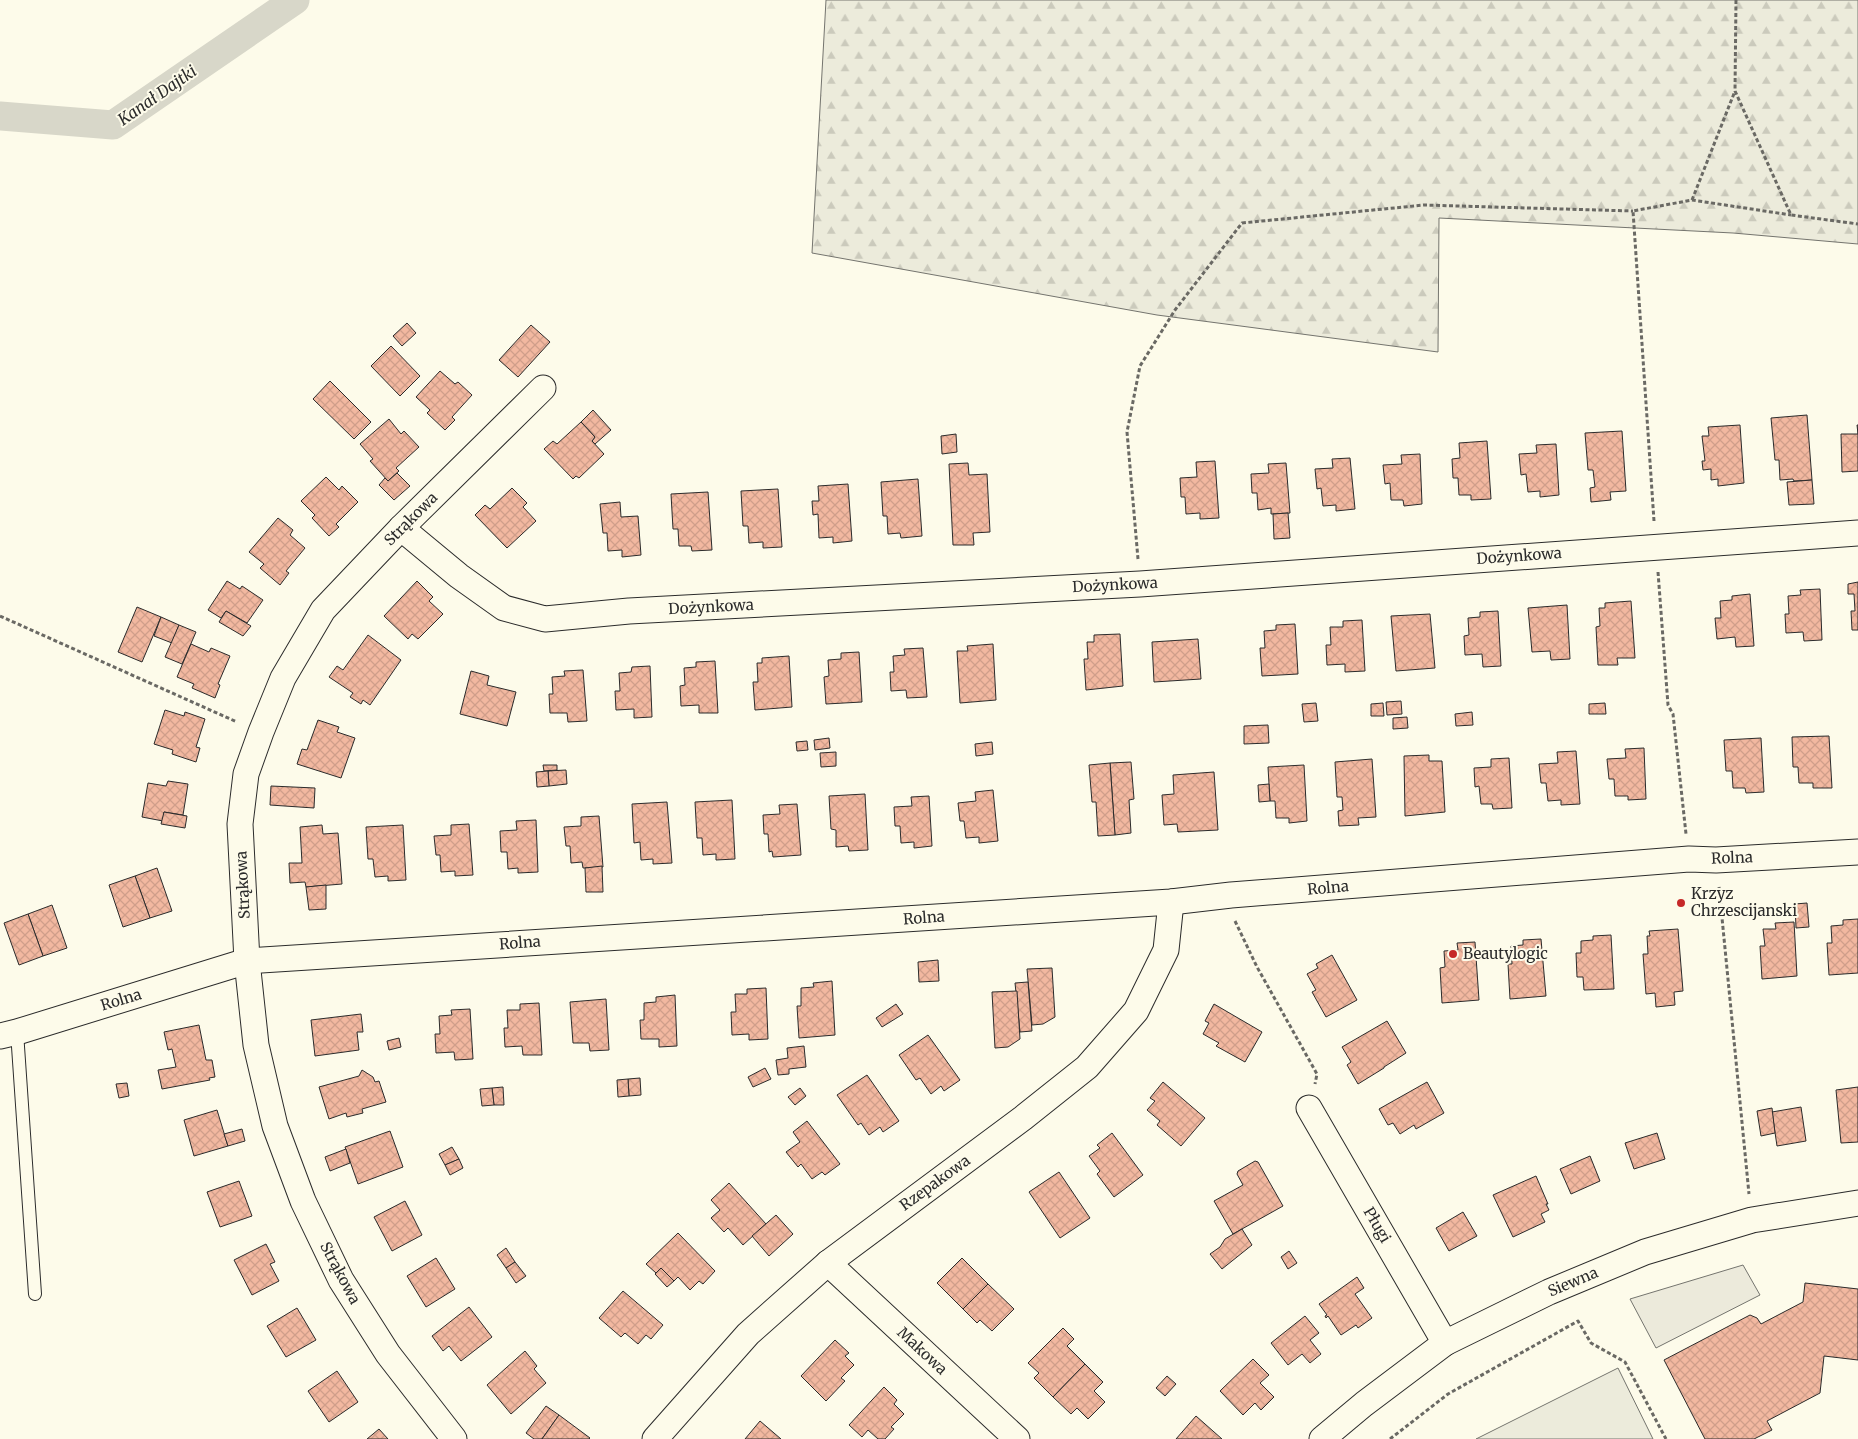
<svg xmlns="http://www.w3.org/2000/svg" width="1858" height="1439" font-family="Merriweather,serif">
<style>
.forest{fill:url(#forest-firs);stroke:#74746e}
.pitch{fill:#ecebdb;stroke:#74746e}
.parking{fill:#eceadb;stroke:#74746e}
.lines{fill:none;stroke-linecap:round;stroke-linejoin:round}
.canal{stroke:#d8d7c9;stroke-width:29}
.building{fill:url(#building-cross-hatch);stroke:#2b2b2b}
.service-casing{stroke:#2b2b2b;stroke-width:14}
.minor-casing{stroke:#2b2b2b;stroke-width:27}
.path{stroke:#6a6964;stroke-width:3;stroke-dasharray:4 2.5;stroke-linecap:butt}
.service{stroke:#fdfbea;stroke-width:12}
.minor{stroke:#fdfbea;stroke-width:25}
.poi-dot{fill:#c62828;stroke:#fdfbea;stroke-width:2}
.labels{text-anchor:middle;stroke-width:4;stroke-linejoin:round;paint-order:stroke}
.street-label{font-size:15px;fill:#2b2b2b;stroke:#fdfbea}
.poi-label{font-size:15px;fill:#2b2b2b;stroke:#fdfbea;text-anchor:start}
.water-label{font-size:16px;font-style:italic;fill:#2b2b2b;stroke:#fdfbea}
</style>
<defs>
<pattern id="forest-firs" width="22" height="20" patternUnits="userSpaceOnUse" patternTransform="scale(1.25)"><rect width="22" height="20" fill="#ecebdb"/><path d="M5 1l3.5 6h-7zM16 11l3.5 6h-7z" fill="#cbcabc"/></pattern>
<pattern id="building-cross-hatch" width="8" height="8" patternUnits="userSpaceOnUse" patternTransform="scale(1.25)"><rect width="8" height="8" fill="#f2b8a0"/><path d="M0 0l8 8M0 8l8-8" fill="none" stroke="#d09e8a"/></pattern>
</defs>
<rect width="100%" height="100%" fill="#fdfbea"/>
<polygon class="forest" points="826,0 1858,0 1858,244 1733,233 1439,218 1438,352 1157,315 812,253"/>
<polygon class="pitch" points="1618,1368 1653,1439 1476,1439"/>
<polygon class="parking" points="1743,1265 1760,1295 1656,1348 1630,1299"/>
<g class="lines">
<polyline class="canal" points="0,116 113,125 295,0"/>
</g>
<g class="building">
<polygon points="407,323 416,333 402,346 393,336"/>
<polygon points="531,325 550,342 518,377 499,360"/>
<polygon points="391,346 420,376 400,396 371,366"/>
<polygon points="440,371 455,384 458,382 472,395 452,417 455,420 445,430 427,413 430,410 416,397"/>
<polygon points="330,381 371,422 354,439 313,399"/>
<polygon points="593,410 611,430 595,444 592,441 595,437 581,422"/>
<polygon points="1807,415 1812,480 1794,481 1793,479 1780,480 1779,460 1775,460 1771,418"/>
<polygon points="389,419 401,434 404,431 419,447 396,468 399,471 388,481 370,461 373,459 360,444"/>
<polygon points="581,422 595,437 592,441 604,454 579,478 576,476 573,479 544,449 553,441 557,444"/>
<polygon points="1740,425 1744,483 1718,486 1718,479 1711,480 1711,469 1703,470 1702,461 1705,461 1702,436 1709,436 1708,427"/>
<polygon points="1857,425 1858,425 1858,471 1842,472 1841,434 1858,434"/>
<polygon points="1622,431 1626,491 1610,492 1611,500 1591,502 1590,488 1595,487 1593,470 1588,470 1585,433"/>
<polygon points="956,434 957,452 942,454 941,436"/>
<polygon points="1487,441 1491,499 1471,500 1471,495 1459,495 1458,478 1453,478 1452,459 1460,458 1459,443"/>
<polygon points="1556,444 1559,495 1540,497 1540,491 1528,492 1526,474 1521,475 1519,454 1537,453 1536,445"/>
<polygon points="1420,454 1422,504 1404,506 1403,500 1391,500 1390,483 1385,484 1383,465 1402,464 1401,455"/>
<polygon points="1350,458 1355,509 1336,511 1336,505 1323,506 1321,488 1317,489 1315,469 1333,468 1332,459"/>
<polygon points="1215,461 1219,518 1200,519 1200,513 1186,514 1185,497 1181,497 1180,478 1197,477 1196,462"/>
<polygon points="968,463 969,475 987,474 990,532 973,533 974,545 953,545 949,464"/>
<polygon points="1286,463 1290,513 1271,514 1271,508 1258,510 1257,493 1252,493 1251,474 1269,473 1268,464"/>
<polygon points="397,473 410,486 394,500 379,485 385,478 388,481"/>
<polygon points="326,477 339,490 342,486 358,502 336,524 339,527 329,536 312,518 315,515 301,501"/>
<polygon points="918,479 922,536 901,538 900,533 888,534 887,516 883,516 881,482"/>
<polygon points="1812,480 1814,504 1789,505 1787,482"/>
<polygon points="848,484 852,541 833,543 833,537 819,538 818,514 813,515 812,501 819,501 818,486"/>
<polygon points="512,488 527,503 523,507 536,521 507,548 475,515 485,505 490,509"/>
<polygon points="778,489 782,547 763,548 763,542 749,543 748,526 743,526 741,491"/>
<polygon points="708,492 712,550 692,551 691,546 679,546 678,529 673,529 671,494"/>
<polygon points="620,502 621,517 638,516 641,555 622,557 622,550 608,551 607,533 603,533 600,504"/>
<polygon points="1288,513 1290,538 1274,539 1273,514"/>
<polygon points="278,518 293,530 290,535 305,548 286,571 289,573 280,585 260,568 264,564 249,552"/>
<polygon points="227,581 240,589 242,586 263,600 247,623 226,611 221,618 208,610"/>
<polygon points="417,581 433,597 429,601 443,614 418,639 412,634 408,639 384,616"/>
<polygon points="1858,582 1858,630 1852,630 1851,611 1855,611 1854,594 1848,594 1848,584"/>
<polygon points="1820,589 1822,640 1804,641 1803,632 1786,633 1785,614 1789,614 1788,596 1801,595 1800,590"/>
<polygon points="1750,594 1754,646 1736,647 1735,637 1717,639 1715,618 1721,618 1720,601 1732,600 1732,596"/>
<polygon points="1631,601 1635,658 1617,658 1618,665 1598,665 1596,627 1600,626 1599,608 1605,608 1605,603"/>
<polygon points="1567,605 1570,659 1551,660 1550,651 1532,652 1528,608"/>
<polygon points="137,607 161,617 142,662 118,652"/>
<polygon points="226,611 251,626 243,636 219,622"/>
<polygon points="1498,611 1501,666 1483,667 1482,654 1465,655 1464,636 1469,635 1468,618 1480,617 1480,612"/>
<polygon points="1430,614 1435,668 1396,671 1391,616"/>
<polygon points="161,617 179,625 172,643 154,636"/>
<polygon points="1362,620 1365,671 1345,672 1345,664 1327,665 1326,645 1331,645 1330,627 1343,627 1343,621"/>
<polygon points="1295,624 1298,674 1262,676 1260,648 1265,648 1264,631 1276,630 1276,625"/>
<polygon points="179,625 196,632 182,664 165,657"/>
<polygon points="1120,634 1123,686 1086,690 1084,659 1088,659 1087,642 1094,642 1094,635"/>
<polygon points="368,635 401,660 370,705 363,700 361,704 350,697 353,693 329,677 337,666 343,670"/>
<polygon points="1198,639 1201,679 1154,682 1152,642"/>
<polygon points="191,644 209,652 211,648 230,656 218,684 220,685 215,698 192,688 194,684 177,677"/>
<polygon points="993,644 996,700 960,703 957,651 968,651 967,646"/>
<polygon points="923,648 927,697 907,698 906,690 891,691 890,672 894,672 893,656 905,655 904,649"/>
<polygon points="859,652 862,702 826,704 824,677 829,676 828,660 841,659 841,653"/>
<polygon points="789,656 792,707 755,710 753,682 758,682 757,663 762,663 762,658"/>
<polygon points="715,661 718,713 699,713 699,705 681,706 680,686 685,685 684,668 696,667 696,662"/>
<polygon points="650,666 652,717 634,718 634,709 616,710 615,691 620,691 619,673 631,672 632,667"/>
<polygon points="583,670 587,721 568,722 567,713 550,713 549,694 553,694 552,677 565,676 564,671"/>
<polygon points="471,671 489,676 487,685 516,692 507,726 460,714"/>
<polygon points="1401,701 1402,714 1387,715 1386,702"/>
<polygon points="1316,703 1318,721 1304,722 1302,704"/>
<polygon points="1383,703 1384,716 1371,716 1371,704"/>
<polygon points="1605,703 1606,714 1589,714 1589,704"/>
<polygon points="165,710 184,716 185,712 205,719 196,747 200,748 196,762 172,754 173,750 154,744"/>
<polygon points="1472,712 1473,725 1456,726 1455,714"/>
<polygon points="1407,717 1408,728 1393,729 1393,718"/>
<polygon points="318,720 339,727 337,732 355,738 341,778 297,764 302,749 307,750"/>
<polygon points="1268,725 1269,743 1244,744 1244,726"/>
<polygon points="1829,736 1832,788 1813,788 1813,783 1799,783 1798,767 1793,767 1792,737"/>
<polygon points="829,738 830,748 815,750 814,740"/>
<polygon points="1761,738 1764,792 1746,793 1745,788 1733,788 1732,771 1726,771 1724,740"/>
<polygon points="807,741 808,750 797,751 796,742"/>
<polygon points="992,742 993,754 976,756 975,744"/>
<polygon points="1644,748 1646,799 1628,800 1628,796 1615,796 1614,779 1609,779 1607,759 1626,758 1625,749"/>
<polygon points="1576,751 1580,804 1561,805 1561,800 1548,801 1546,783 1541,783 1539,764 1558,763 1557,752"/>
<polygon points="836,752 836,766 821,767 820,753"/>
<polygon points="1429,755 1429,761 1442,761 1445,812 1405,816 1404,756"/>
<polygon points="1509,758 1512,808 1493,809 1492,804 1481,804 1479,786 1475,787 1474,768 1491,767 1491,759"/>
<polygon points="1372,759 1376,817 1358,818 1359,825 1339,826 1338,811 1343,810 1342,797 1337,797 1335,762"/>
<polygon points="1131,762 1134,799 1129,800 1131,833 1115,835 1110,763"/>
<polygon points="1110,763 1115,835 1098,836 1096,802 1092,802 1089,765"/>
<polygon points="543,765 557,765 557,770 544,771"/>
<polygon points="1304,765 1307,821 1289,823 1289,818 1276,818 1275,801 1270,801 1268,767"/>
<polygon points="566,770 567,784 549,786 548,771"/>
<polygon points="548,771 549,786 537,787 536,772"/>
<polygon points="1214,772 1218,830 1178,832 1177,824 1164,825 1162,795 1174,794 1173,775"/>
<polygon points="168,781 188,784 183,815 164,812 163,821 142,817 148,783 166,786"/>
<polygon points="1269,784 1270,801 1259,802 1258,785"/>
<polygon points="271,786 315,788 314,808 270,805"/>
<polygon points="993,790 998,841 979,843 979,837 966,838 964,821 960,821 958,803 976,801 975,792"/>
<polygon points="865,794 868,850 849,851 848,846 836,847 836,830 831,829 829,796"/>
<polygon points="929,796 932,846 914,848 914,842 901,843 900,826 895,826 894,807 912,806 911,797"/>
<polygon points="732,800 735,859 716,860 716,854 703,855 702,838 697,838 695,802"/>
<polygon points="667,802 672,863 653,864 653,859 641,860 640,842 634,843 632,804"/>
<polygon points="797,804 801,855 773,857 772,851 769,852 768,834 764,834 763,815 780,814 779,805"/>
<polygon points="164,812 187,816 185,828 161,824"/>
<polygon points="599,816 603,867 583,868 582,862 571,863 570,846 566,846 564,827 581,826 581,817"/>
<polygon points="536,820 538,872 518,873 518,868 508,869 507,852 501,852 500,831 517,830 516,821"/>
<polygon points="469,824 473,875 455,876 455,871 441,872 440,855 436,855 434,836 451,835 451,825"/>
<polygon points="322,825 323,834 338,833 342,884 306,887 305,882 290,883 289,863 302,863 300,827"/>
<polygon points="403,825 406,880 388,881 388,876 375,877 373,859 368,859 366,827"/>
<polygon points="602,866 603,892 586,892 585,868"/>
<polygon points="157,868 172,911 150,918 135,876"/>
<polygon points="135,876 150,918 123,927 109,885"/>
<polygon points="326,885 326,909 309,910 306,887"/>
<polygon points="1807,903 1809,927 1796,928 1795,904"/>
<polygon points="52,905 67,948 43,956 28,914"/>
<polygon points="28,914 43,956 19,965 4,923"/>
<polygon points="1858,919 1858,973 1829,975 1827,943 1832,943 1831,926 1843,925 1843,920"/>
<polygon points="1794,922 1797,976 1762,979 1760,946 1765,946 1763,929 1776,929 1775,923"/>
<polygon points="1678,929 1683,991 1674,992 1675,1005 1656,1007 1655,993 1646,994 1643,954 1648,954 1647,936 1650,936 1649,931"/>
<polygon points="1611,935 1614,989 1584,990 1583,977 1577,977 1576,953 1581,953 1581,941 1593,940 1593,936"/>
<polygon points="1541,939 1546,996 1510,999 1508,964 1512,964 1511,946 1523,945 1523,940"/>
<polygon points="1475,942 1479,1000 1442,1003 1440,968 1445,967 1444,951 1458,950 1457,943"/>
<polygon points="1332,955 1357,1000 1326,1017 1312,992 1316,990 1307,974 1318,968 1316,964"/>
<polygon points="938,960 939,981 919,982 918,962"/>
<polygon points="1052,968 1055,1017 1043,1024 1032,1025 1027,969"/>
<polygon points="832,981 835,1035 799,1038 797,1006 801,1006 801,988 814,987 813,983"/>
<polygon points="1028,982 1032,1031 1020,1032 1015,983"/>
<polygon points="766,988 768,1039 749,1040 749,1034 732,1035 731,1012 736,1012 735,994 747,994 747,989"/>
<polygon points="1017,991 1020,1039 1008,1047 995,1048 992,992"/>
<polygon points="675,995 677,1046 659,1047 659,1039 641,1039 640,1020 644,1020 644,1003 656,1002 656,997"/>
<polygon points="606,999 609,1050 590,1051 589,1043 573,1043 570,1002"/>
<polygon points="539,1003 542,1055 523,1055 522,1046 505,1047 504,1028 508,1028 507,1010 520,1010 520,1004"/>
<polygon points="896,1004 903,1014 882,1027 876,1018"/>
<polygon points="1214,1004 1262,1032 1245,1062 1216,1046 1219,1043 1203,1034 1209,1023 1205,1021"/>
<polygon points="470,1009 473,1059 455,1060 454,1052 436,1053 435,1034 440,1034 439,1016 452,1015 451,1010"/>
<polygon points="361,1014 363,1032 357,1032 359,1050 315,1056 311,1020"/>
<polygon points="1387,1021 1406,1053 1384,1067 1384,1068 1358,1084 1347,1065 1351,1062 1342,1047"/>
<polygon points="199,1025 206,1060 212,1060 215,1077 209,1078 210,1080 162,1089 158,1070 176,1067 172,1049 168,1050 164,1032"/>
<polygon points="928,1035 960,1080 944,1091 941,1086 931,1094 920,1078 916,1080 899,1055"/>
<polygon points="399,1038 401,1047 389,1050 387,1041"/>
<polygon points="804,1046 806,1067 789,1069 789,1074 778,1075 776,1060 788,1058 787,1048"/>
<polygon points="765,1068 771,1079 753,1087 748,1077"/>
<polygon points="362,1070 373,1077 375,1082 379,1081 386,1102 362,1109 363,1113 347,1117 346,1113 329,1119 319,1087 359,1076"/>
<polygon points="867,1075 899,1121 883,1132 880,1127 869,1135 861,1123 858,1125 837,1095"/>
<polygon points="640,1078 641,1095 629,1096 628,1079"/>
<polygon points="628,1079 629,1096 618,1097 617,1080"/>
<polygon points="1163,1082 1205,1118 1181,1146 1157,1125 1160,1121 1147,1110 1155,1101 1150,1098"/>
<polygon points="1427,1082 1444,1113 1416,1129 1414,1125 1400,1134 1393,1123 1388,1125 1379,1109"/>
<polygon points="127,1083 129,1096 119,1098 116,1084"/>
<polygon points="503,1087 504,1105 494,1105 492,1088"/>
<polygon points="1858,1087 1858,1142 1841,1143 1836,1090"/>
<polygon points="492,1088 494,1105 482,1106 480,1089"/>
<polygon points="800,1088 806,1096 795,1105 788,1097"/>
<polygon points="1801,1107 1806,1141 1777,1146 1772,1112"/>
<polygon points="1772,1108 1775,1133 1761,1136 1757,1111"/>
<polygon points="217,1110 228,1146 194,1156 184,1120"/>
<polygon points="807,1121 840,1164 825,1175 822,1172 812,1179 801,1164 798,1167 786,1152 800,1142 793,1132"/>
<polygon points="242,1129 245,1141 228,1146 224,1134"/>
<polygon points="390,1131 403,1167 358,1184 345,1147"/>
<polygon points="1112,1133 1143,1175 1114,1197 1097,1174 1100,1171 1089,1156 1100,1148 1097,1145"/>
<polygon points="1657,1133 1665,1159 1634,1169 1625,1143"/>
<polygon points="452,1147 459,1159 445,1165 439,1154"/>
<polygon points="346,1149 350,1163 330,1171 325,1157"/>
<polygon points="1590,1156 1600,1181 1571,1194 1560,1169"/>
<polygon points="459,1159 463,1168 450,1175 445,1165"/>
<polygon points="1255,1161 1258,1162 1283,1206 1233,1234 1214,1201 1243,1185 1237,1174 1238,1171"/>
<polygon points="1059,1172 1090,1218 1060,1238 1029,1192"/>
<polygon points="1536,1176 1548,1204 1546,1204 1549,1210 1541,1214 1545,1222 1513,1237 1493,1195"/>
<polygon points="239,1181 252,1216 220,1227 207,1192"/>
<polygon points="729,1183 766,1224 743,1245 728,1228 724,1232 711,1218 720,1210 711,1200"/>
<polygon points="405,1201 422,1235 392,1251 374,1217"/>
<polygon points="1463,1212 1477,1236 1449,1251 1436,1228"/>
<polygon points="776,1215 793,1234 769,1256 752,1236"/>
<polygon points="1242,1229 1252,1245 1222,1269 1210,1254 1220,1247 1225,1239"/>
<polygon points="678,1233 715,1271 703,1284 699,1281 690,1290 678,1277 674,1281 661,1268 656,1273 646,1264"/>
<polygon points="266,1244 275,1262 270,1264 279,1281 252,1295 234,1260"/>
<polygon points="506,1248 515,1262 506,1268 497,1255"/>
<polygon points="1289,1251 1297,1263 1288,1269 1281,1257"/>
<polygon points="436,1258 455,1289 426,1307 407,1276"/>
<polygon points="962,1258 988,1284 963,1309 937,1283"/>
<polygon points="515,1262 526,1276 516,1283 506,1268"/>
<polygon points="661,1268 674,1281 667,1287 655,1274"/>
<polygon points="1357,1277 1364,1288 1355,1294 1372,1318 1358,1328 1356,1325 1341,1335 1328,1316 1326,1318 1325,1316 1327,1315 1319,1304"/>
<polygon points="1805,1283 1858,1289 1858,1360 1824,1356 1820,1393 1767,1421 1772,1430 1754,1439 1705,1439 1664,1360 1750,1315 1757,1318 1761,1324 1803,1302"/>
<polygon points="988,1284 1014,1309 992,1331 980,1320 977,1323 963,1309"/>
<polygon points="623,1291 663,1325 651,1339 646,1335 638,1344 625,1333 621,1337 599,1318"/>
<polygon points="469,1307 492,1337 461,1361 449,1346 443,1351 432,1336"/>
<polygon points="297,1308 316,1340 286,1357 267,1326"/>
<polygon points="1305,1316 1319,1333 1310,1340 1321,1354 1310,1363 1302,1354 1288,1365 1271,1343"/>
<polygon points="1063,1328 1074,1339 1067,1346 1085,1364 1053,1397 1034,1378 1039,1373 1028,1363"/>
<polygon points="835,1340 849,1353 845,1356 854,1365 841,1378 845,1381 826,1401 801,1376"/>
<polygon points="525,1351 537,1366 534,1369 546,1383 511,1414 487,1385"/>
<polygon points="1253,1359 1269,1375 1260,1383 1274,1397 1261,1410 1255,1403 1243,1415 1220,1391"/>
<polygon points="1085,1364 1103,1382 1094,1391 1105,1402 1088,1419 1077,1408 1071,1414 1053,1397"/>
<polygon points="337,1371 358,1402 329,1422 308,1391"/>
<polygon points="1167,1376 1176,1384 1165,1396 1156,1388"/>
<polygon points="884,1387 897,1400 894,1404 904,1414 891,1427 894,1429 885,1439 878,1439 868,1430 862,1437 849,1425"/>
<polygon points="546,1406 559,1415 542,1439 534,1439 526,1433"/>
<polygon points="559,1415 590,1438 589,1439 542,1439"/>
<polygon points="1196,1416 1222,1439 1176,1439"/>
<polygon points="760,1421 781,1439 745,1439"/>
<polygon points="379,1429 388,1439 367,1439"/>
</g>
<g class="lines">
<g class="service-casing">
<polyline id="service" points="17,1032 35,1294"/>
</g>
<g class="minor-casing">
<g id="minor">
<polyline points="401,528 459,576 504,608 545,619 629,611 1140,584 1858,533"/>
<polyline points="0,1036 17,1032 247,961 1171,902 1231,895 1689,859 1716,860 1858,852"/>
<polyline points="1309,1108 1445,1343"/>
<polyline points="828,1263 1017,1439"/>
<polyline points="454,1439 388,1354 341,1280 303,1201 275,1126 256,1045 247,961 240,824 246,774 261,732 283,678 323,610 401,528 543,388"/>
<polyline points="655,1439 748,1334 828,1263 1023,1118 1087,1067 1136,1011 1166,950 1171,902"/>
<polyline points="1322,1439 1364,1404 1445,1343 1549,1292 1645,1252 1752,1220 1858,1203"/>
</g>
</g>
<g class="path">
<polyline points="1736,0 1735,91 1791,215 1858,224"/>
<polyline points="1692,200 1735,91"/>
<polyline points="1654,521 1633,211 1692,200 1791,215"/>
<polyline points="1138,559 1127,432 1140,366 1175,310 1242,223 1424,205 1633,211"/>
<polyline points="1658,572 1668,705 1673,714 1686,834"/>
<polyline points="0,616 237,722"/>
<polyline points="1719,887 1749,1194"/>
<polyline points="1235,921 1257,967 1317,1074 1315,1084"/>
<polyline points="1390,1439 1448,1394 1578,1321 1591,1343 1625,1362 1666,1439"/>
</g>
<use href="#service" class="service"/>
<use href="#minor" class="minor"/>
</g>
<g class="poi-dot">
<circle cx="1681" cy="903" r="5"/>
<circle cx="1453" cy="954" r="5"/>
</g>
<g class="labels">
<g class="street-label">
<text transform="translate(411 519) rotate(-45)" y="5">Strąkowa</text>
<text transform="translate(1519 556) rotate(-4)" y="5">Dożynkowa</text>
<text transform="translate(1115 585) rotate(-3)" y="5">Dożynkowa</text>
<text transform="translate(711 607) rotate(-3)" y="5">Dożynkowa</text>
<text transform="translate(1732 858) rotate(-2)" y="5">Rolna</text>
<text transform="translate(243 885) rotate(-93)" y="5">Strąkowa</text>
<text transform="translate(1328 888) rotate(-5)" y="5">Rolna</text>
<text transform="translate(924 918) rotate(-4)" y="5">Rolna</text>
<text transform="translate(520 943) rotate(-4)" y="5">Rolna</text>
<text transform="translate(121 1000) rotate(-17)" y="5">Rolna</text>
<text transform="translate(935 1183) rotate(-36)" y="5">Rzepakowa</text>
<text transform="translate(1377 1225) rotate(60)" y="5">Pługi</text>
<text transform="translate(340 1273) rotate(62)" y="5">Strąkowa</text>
<text transform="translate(1573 1282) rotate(-23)" y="5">Siewna</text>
<text transform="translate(922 1351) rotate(43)" y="5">Makowa</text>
</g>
<g class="poi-label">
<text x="1691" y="899">Krzyz<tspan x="1691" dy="17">Chrzescijanski</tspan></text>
<text x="1463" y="959">Beautylogic</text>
</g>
<g class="water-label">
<text transform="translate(157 95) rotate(-35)" y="6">Kanał Dajtki</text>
</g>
</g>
</svg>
